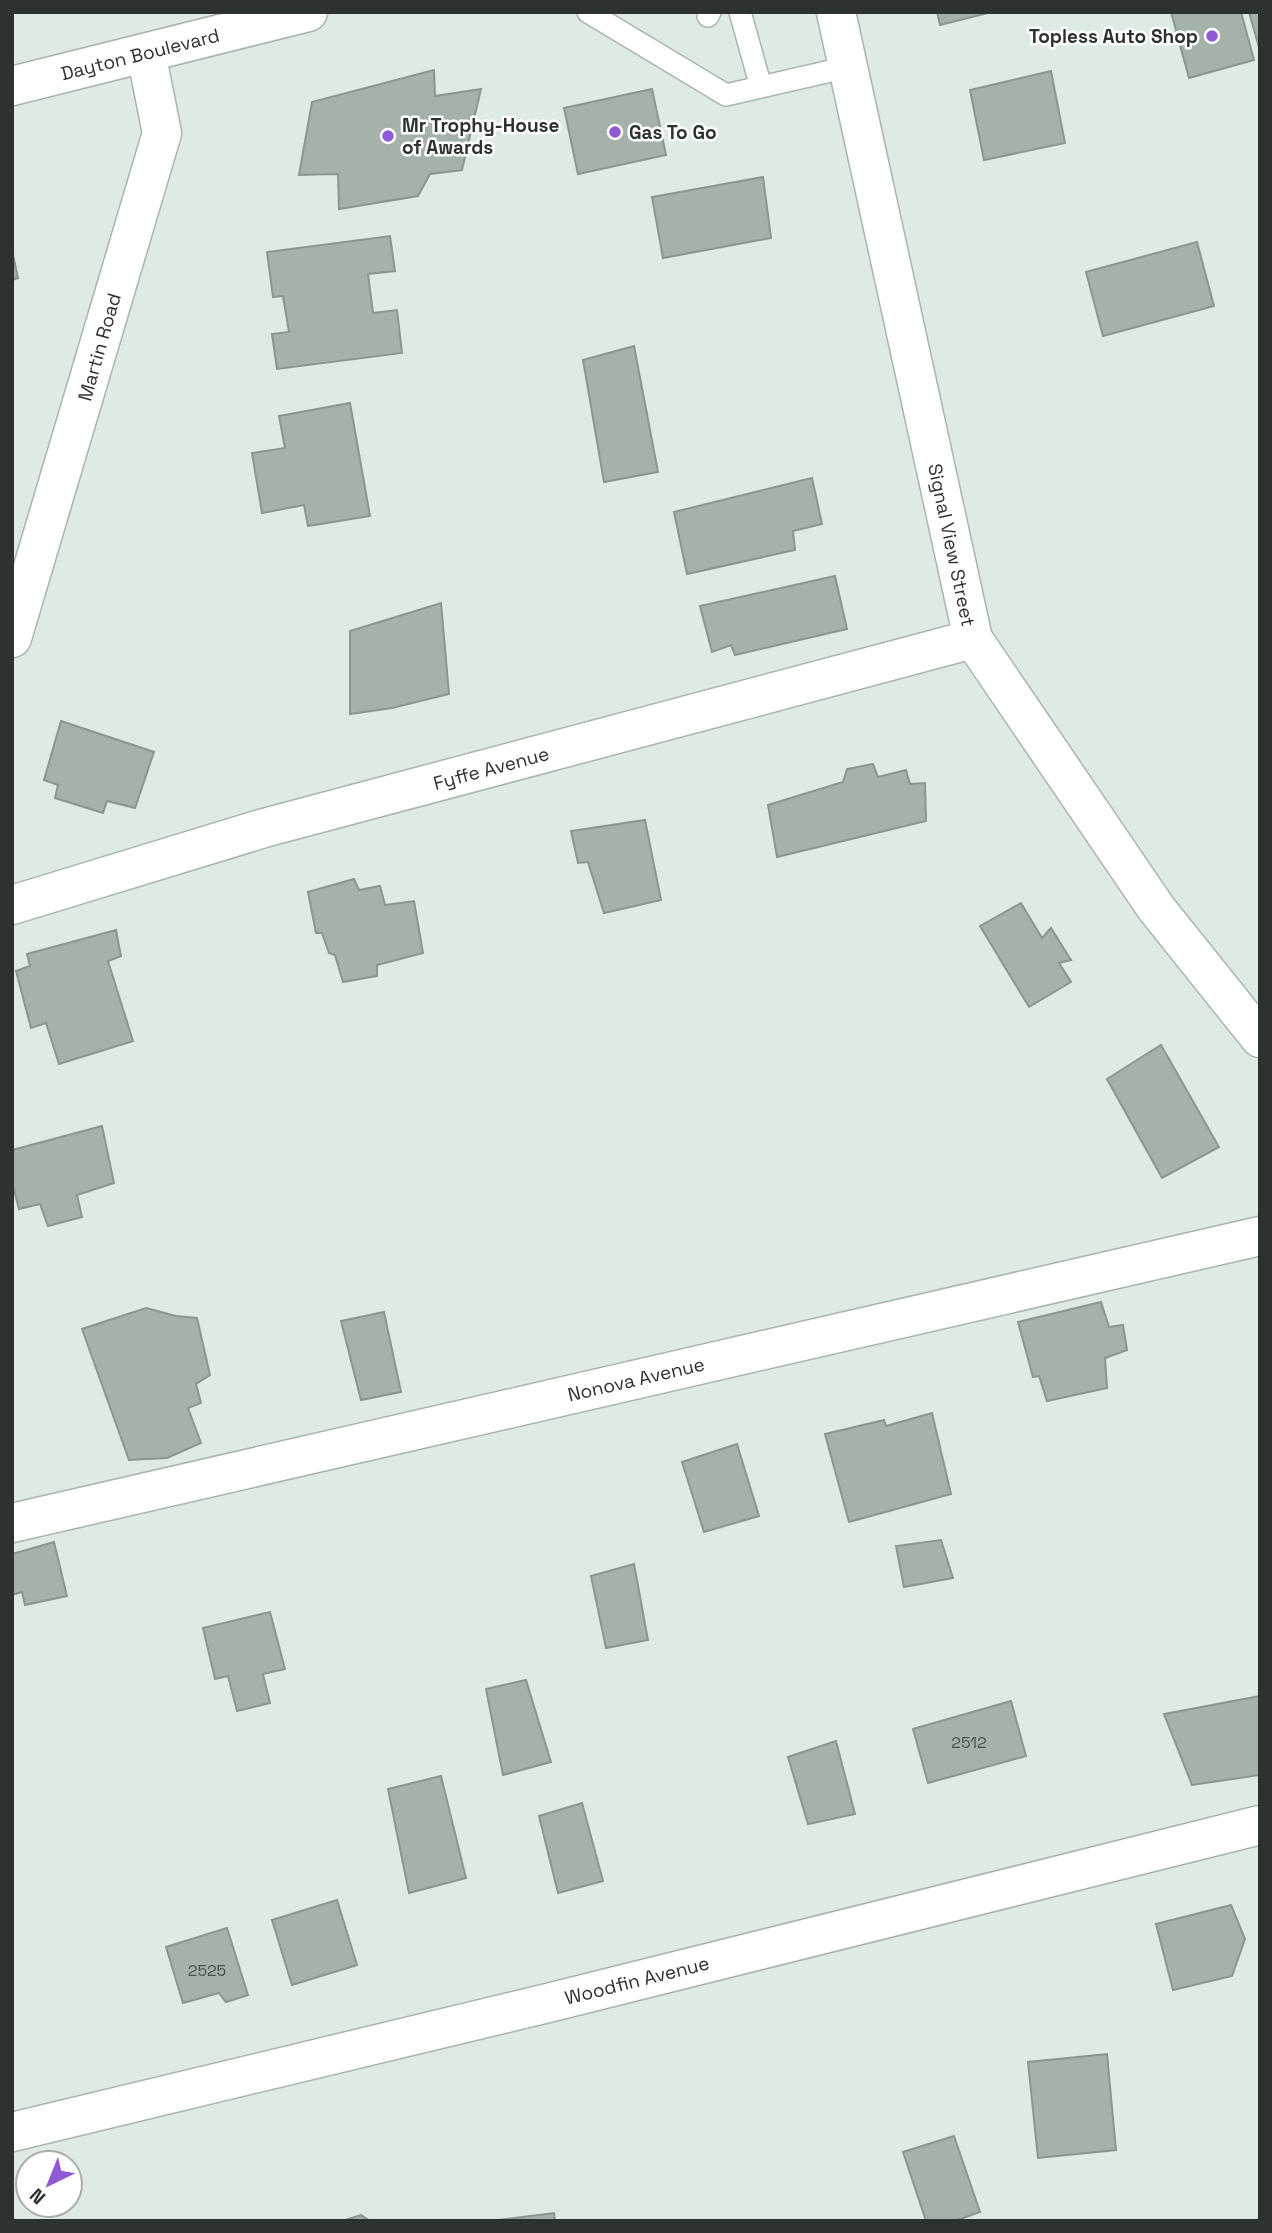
<svg xmlns="http://www.w3.org/2000/svg" width="1272" height="2233" font-family="'Space Grotesk',sans-serif">
<style>
.building{fill:#a4b2a9;stroke:#89978e;stroke-width:2}
.lines{fill:none;stroke-linecap:round;stroke-linejoin:round}
.lane-casing{stroke:#a8b6ad;stroke-width:24}
.street-casing{stroke:#a8b6ad;stroke-width:41}
.secondary-casing{stroke:#a8b6ad;stroke-width:41}
.lane{stroke:#fff;stroke-width:21}
.street{stroke:#fff;stroke-width:38}
.secondary{stroke:#fff;stroke-width:38}
.poi-dot{fill:#8f5ad3;stroke:#fff;stroke-width:2.5}
.labels{text-anchor:middle;stroke-width:5;stroke-linejoin:round;paint-order:stroke}
.number-label{font-size:16px;fill:#4a524d}
.poi-label{font-size:19px;font-weight:bold;fill:#2c322e;stroke:#fff;text-anchor:start}
.street-label{font-size:19px;fill:#2c322e;stroke:#fff}
</style>
<rect width="100%" height="100%" fill="#ddebe2"/>
<g class="building">
<polygon points="937,12 992,12 940,25"/>
<polygon points="1171,12 1241,12 1254,60 1189,78"/>
<polygon points="1249,12 1260,12 1260,51"/>
<polygon points="434,70 435,96 481,89 462,170 430,174 418,196 339,209 338,174 299,175 312,102"/>
<polygon points="1051,71 1065,143 984,160 970,90"/>
<polygon points="652,89 666,155 578,174 564,108"/>
<polygon points="763,177 771,238 663,258 652,197"/>
<polygon points="390,236 395,271 368,274 373,313 397,310 402,353 277,369 272,334 289,332 283,296 273,297 267,252"/>
<polygon points="1197,242 1214,306 1103,336 1086,272"/>
<polygon points="12,250 18,278 12,280"/>
<polygon points="634,346 658,472 604,482 583,360"/>
<polygon points="350,403 370,516 308,526 304,505 262,513 252,453 285,448 279,416"/>
<polygon points="812,478 822,524 793,531 795,550 687,574 674,512"/>
<polygon points="835,576 847,629 735,655 731,645 712,652 700,606"/>
<polygon points="441,603 449,694 392,708 350,714 350,631"/>
<polygon points="61,721 154,752 135,808 107,801 103,813 55,798 58,785 44,780"/>
<polygon points="873,764 878,777 906,770 910,784 925,783 926,821 777,857 768,805 843,782 847,769"/>
<polygon points="645,820 661,900 604,913 588,862 578,863 571,831"/>
<polygon points="354,879 359,890 380,886 385,905 414,901 423,953 377,965 377,976 343,982 335,955 329,953 322,933 316,933 308,892"/>
<polygon points="1021,903 1042,938 1051,928 1071,960 1059,963 1071,982 1029,1007 980,926"/>
<polygon points="116,930 121,956 108,961 133,1041 59,1064 46,1023 31,1028 16,971 30,966 27,954"/>
<polygon points="1161,1045 1219,1147 1162,1178 1107,1079"/>
<polygon points="102,1126 114,1183 77,1195 82,1217 48,1226 40,1204 19,1209 12,1182 12,1150"/>
<polygon points="1101,1302 1109,1327 1123,1325 1127,1350 1105,1358 1107,1388 1047,1401 1039,1376 1033,1377 1018,1322"/>
<polygon points="146,1308 176,1316 197,1318 210,1375 196,1384 201,1403 188,1408 201,1443 167,1458 129,1460 82,1329"/>
<polygon points="384,1312 401,1392 361,1400 341,1321"/>
<polygon points="932,1413 951,1494 849,1522 825,1434 884,1420 886,1426"/>
<polygon points="737,1444 759,1516 704,1532 682,1462"/>
<polygon points="941,1540 953,1578 904,1587 896,1546"/>
<polygon points="54,1542 67,1596 25,1605 22,1592 12,1595 12,1554"/>
<polygon points="634,1564 648,1640 606,1648 591,1576"/>
<polygon points="270,1612 285,1669 263,1674 270,1703 237,1711 228,1676 215,1679 203,1628"/>
<polygon points="526,1680 551,1762 503,1775 486,1689"/>
<polygon points="1260,1696 1260,1775 1192,1785 1164,1714"/>
<polygon points="1011,1701 1026,1756 928,1783 913,1729"/>
<polygon points="836,1741 855,1814 808,1824 788,1757"/>
<polygon points="441,1776 466,1878 409,1893 388,1789"/>
<polygon points="582,1803 603,1881 558,1893 539,1816"/>
<polygon points="337,1900 357,1965 292,1985 272,1920"/>
<polygon points="1231,1905 1245,1939 1232,1976 1173,1990 1156,1924"/>
<polygon points="227,1928 248,1995 226,2002 219,1993 183,2003 166,1947"/>
<polygon points="1107,2054 1116,2150 1038,2158 1028,2062"/>
<polygon points="954,2136 980,2212 955,2221 926,2221 903,2152"/>
<polygon points="554,2213 555,2221 490,2221"/>
<polygon points="361,2215 370,2221 342,2221"/>
</g>
<g class="lines">
<g class="lane-casing">
<g id="lane">
<polyline points="588,12 726,95 848,67"/>
<polyline points="740,12 761,87"/>
<polyline points="708,16 710,12"/>
</g>
</g>
<g class="street-casing">
<g id="street">
<polyline points="836,12 973,639 1156,908 1260,1038"/>
<polyline points="12,638 162,133 146,53"/>
<polyline points="12,905 264,828 973,639"/>
<polyline points="12,1523 1260,1236"/>
<polyline points="12,2132 548,2003 1260,1825"/>
</g>
</g>
<g class="secondary-casing">
<polyline id="secondary" points="12,86 308,12"/>
</g>
<use href="#lane" class="lane"/>
<use href="#street" class="street"/>
<use href="#secondary" class="secondary"/>
</g>
<g class="poi-dot">
<circle cx="1212" cy="36" r="7"/>
<circle cx="615" cy="132" r="7"/>
<circle cx="388" cy="136" r="7"/>
</g>
<g class="labels">
<g class="number-label">
<text x="969" y="1748">2512</text>
<text x="207" y="1976">2525</text>
</g>
<g class="poi-label">
<text x="1198" y="43" text-anchor="end">Topless Auto Shop</text>
<text x="402" y="132">Mr Trophy-House<tspan x="402" dy="22">of Awards</tspan></text>
<text x="629" y="139">Gas To Go</text>
</g>
<g class="street-label">
<text transform="translate(140 54) rotate(-14)" y="7">Dayton Boulevard</text>
<text transform="translate(99 347) rotate(-74)" y="7">Martin Road</text>
<text transform="translate(952 545) rotate(78)" y="7">Signal View Street</text>
<text transform="translate(491 768) rotate(-15)" y="7">Fyffe Avenue</text>
<text transform="translate(636 1379) rotate(-13)" y="7">Nonova Avenue</text>
<text transform="translate(637 1980) rotate(-14)" y="7">Woodfin Avenue</text>
</g>
</g>
<rect width="1272" height="2233" fill="none" stroke="#2c322e" stroke-width="28"/>
<g transform="translate(49 2184) rotate(223)"><circle r="33" fill="#ffffff" stroke="#abadab" stroke-width="2"/>
<path d="M0-5L12 26L0 18L-12 26Z" fill="#8f5ad3"/>
<text y="-10" font-size="19" font-weight="bold" text-anchor="middle" fill="#2c322e">N</text>
</g>
</svg>
